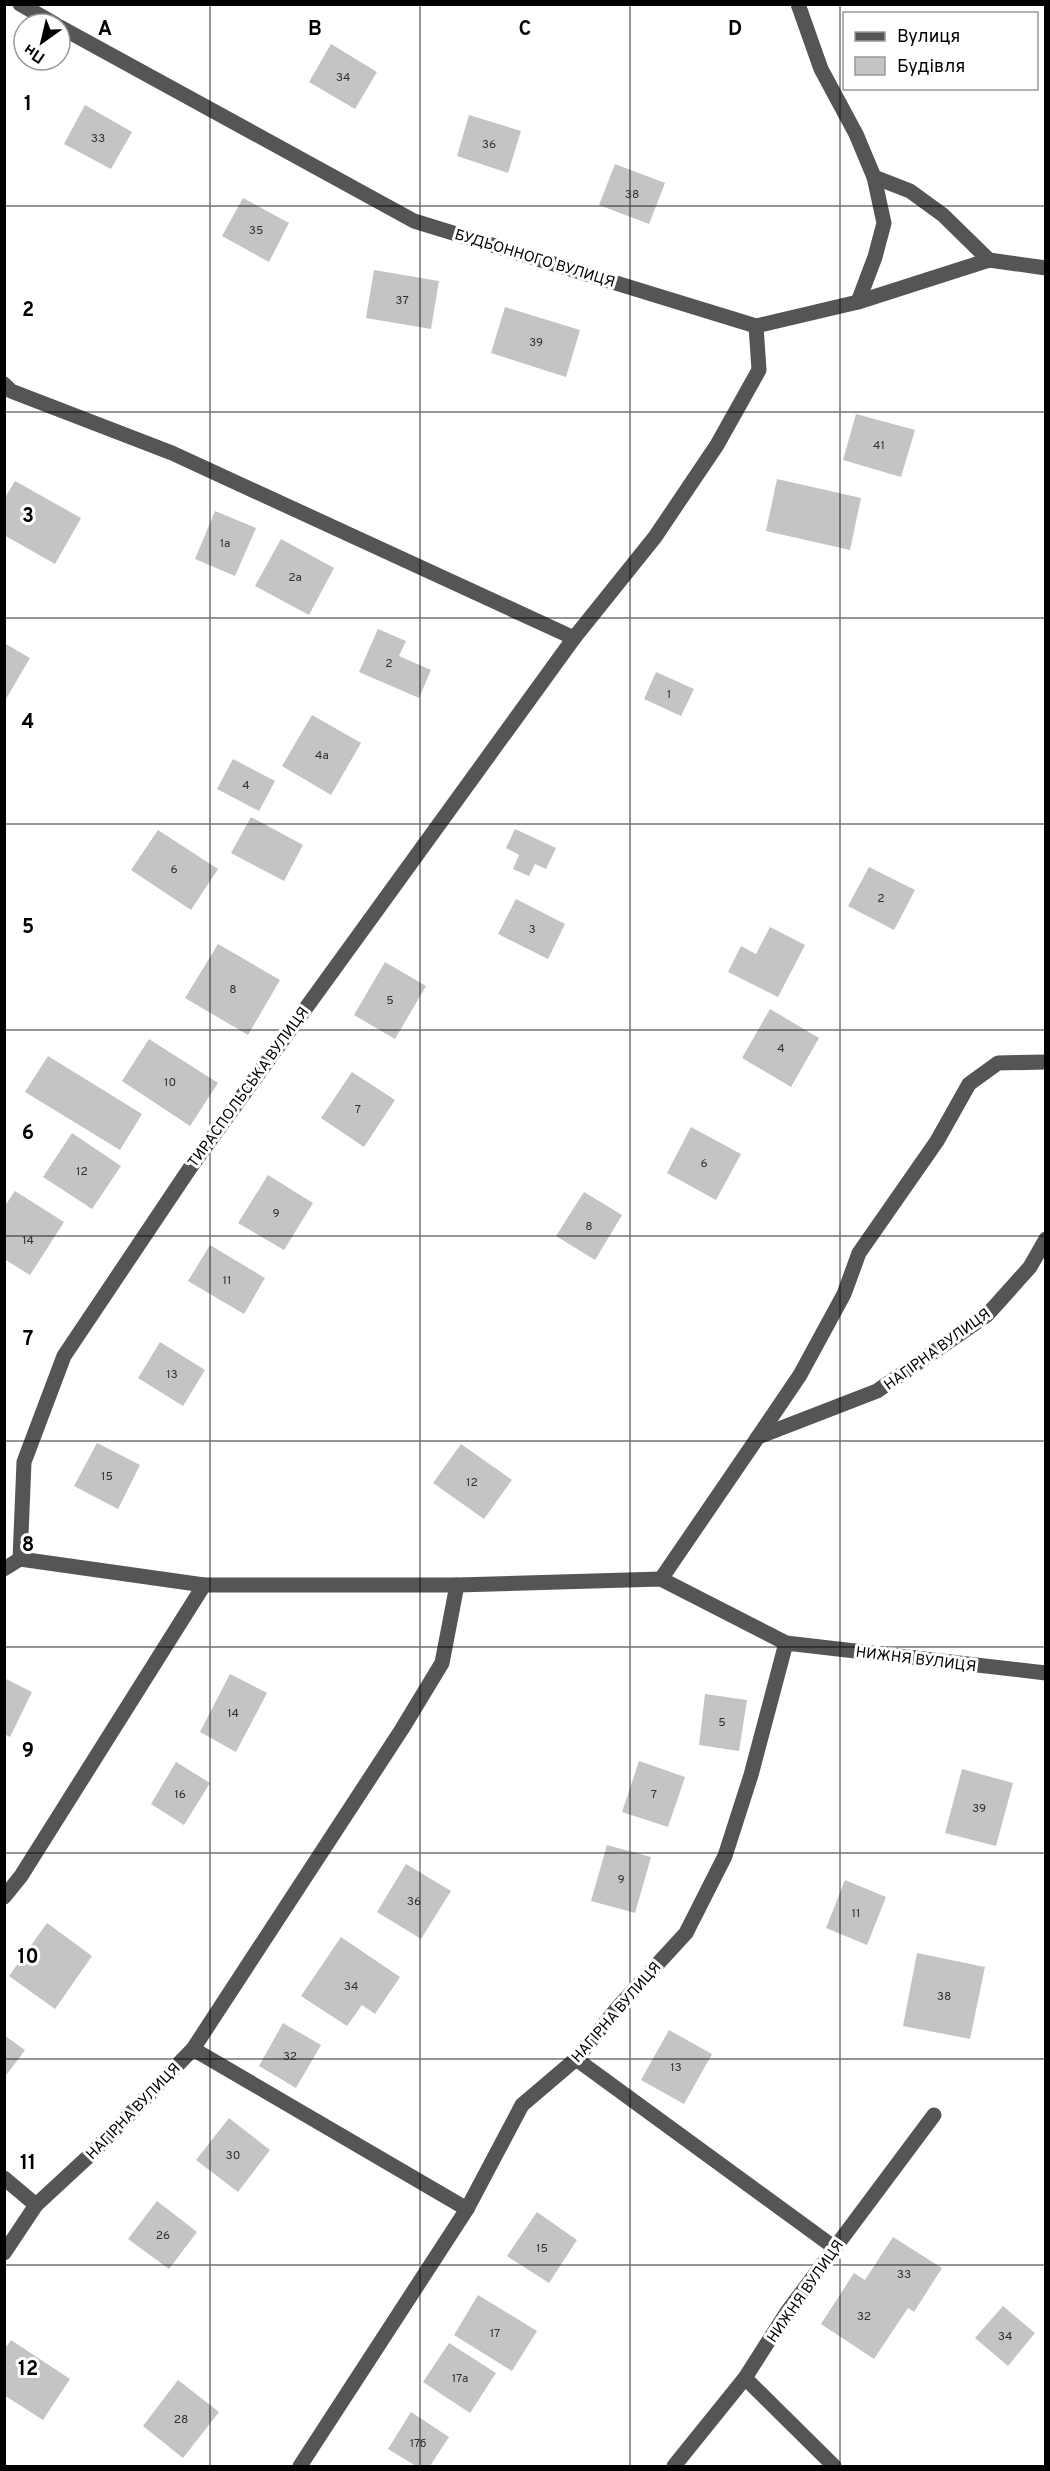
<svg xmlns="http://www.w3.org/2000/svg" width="1050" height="2471" font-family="Overpass,sans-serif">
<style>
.building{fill:#c4c4c4}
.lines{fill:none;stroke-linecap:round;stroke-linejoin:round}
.minor{stroke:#555;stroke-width:15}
.grid{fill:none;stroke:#000;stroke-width:1.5;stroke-opacity:0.55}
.labels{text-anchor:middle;stroke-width:6;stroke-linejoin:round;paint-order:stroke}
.number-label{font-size:12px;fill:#313131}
.street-label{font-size:15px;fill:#000;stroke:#fff}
.grid-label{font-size:20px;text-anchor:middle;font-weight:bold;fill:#000;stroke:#fff;stroke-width:6;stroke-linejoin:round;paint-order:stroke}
</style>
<rect width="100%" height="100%" fill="#fff"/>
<g class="building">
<polygon points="331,44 377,72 355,109 309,82"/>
<polygon points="85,105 132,132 111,169 64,144"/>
<polygon points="469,115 521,131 508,173 457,156"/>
<polygon points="615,164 665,183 649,224 599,205"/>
<polygon points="243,198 289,223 269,262 222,236"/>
<polygon points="374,270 439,281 431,329 366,318"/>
<polygon points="505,307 580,330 566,377 491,353"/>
<polygon points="856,414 915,430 901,477 843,460"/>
<polygon points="777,479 861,498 850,550 766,531"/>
<polygon points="15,481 81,518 55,564 4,535 4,499"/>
<polygon points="215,511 256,528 235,576 195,559"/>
<polygon points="281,539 334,568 309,615 255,586"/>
<polygon points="378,629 406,641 399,656 431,670 419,698 359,672"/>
<polygon points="4,643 30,658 6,699 4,698"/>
<polygon points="656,672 694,689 681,716 644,699"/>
<polygon points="312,715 361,743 331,795 282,766"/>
<polygon points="233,759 275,781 259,811 217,789"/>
<polygon points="251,817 303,845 284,881 231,853"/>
<polygon points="515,829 556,848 546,869 535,864 529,876 513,869 519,855 506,848"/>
<polygon points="158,830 218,869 191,910 131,870"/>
<polygon points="869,867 915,890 894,930 848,906"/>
<polygon points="516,899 565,924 548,959 498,934"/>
<polygon points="770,927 805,945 778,997 728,972 741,946 756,954"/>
<polygon points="218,944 280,980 248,1035 185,998"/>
<polygon points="385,962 426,986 395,1039 354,1015"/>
<polygon points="770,1009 819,1038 791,1087 742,1058"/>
<polygon points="149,1039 218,1083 190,1126 122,1081"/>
<polygon points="48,1056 142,1114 120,1150 25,1092"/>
<polygon points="352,1072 395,1100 364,1147 321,1118"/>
<polygon points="691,1127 741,1154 716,1200 667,1173"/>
<polygon points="72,1133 121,1166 92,1209 43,1177"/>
<polygon points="268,1175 313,1203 284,1250 238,1223"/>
<polygon points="15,1191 64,1222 30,1275 4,1259 4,1207"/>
<polygon points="584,1192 622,1215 595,1260 556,1236"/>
<polygon points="210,1245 265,1278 244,1314 188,1281"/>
<polygon points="160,1342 205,1370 183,1406 138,1378"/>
<polygon points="97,1443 140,1465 118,1509 74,1486"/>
<polygon points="461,1444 512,1480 484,1519 433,1483"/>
<polygon points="230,1674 267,1693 236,1752 200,1732"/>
<polygon points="4,1678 32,1692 10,1737 4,1734"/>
<polygon points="705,1694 747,1700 739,1751 699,1745"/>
<polygon points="639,1761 685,1777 668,1827 622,1812"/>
<polygon points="176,1762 210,1783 184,1825 151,1804"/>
<polygon points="962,1769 1013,1783 996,1846 945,1833"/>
<polygon points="607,1845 651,1857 635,1913 591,1901"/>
<polygon points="406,1864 451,1891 421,1939 377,1912"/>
<polygon points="845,1880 886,1897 867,1945 826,1928"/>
<polygon points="47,1923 92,1956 55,2009 9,1976"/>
<polygon points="341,1937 400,1977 375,2014 362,2005 347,2026 301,1996"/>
<polygon points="917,1953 985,1967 970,2039 903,2026"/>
<polygon points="283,2023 321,2045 296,2088 259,2066"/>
<polygon points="669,2030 712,2054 684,2104 641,2080"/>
<polygon points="4,2035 25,2050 4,2078"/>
<polygon points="229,2118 270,2150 238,2192 196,2160"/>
<polygon points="157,2201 197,2232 169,2269 128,2239"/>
<polygon points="537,2212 577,2240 549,2283 507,2256"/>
<polygon points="893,2237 942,2268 914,2312 908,2308 874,2359 821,2324 854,2273 865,2280"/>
<polygon points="478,2295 537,2331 512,2371 454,2335"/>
<polygon points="1003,2306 1035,2333 1008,2366 975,2338"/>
<polygon points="11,2340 70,2379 43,2420 4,2395 4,2350"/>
<polygon points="449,2343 496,2373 470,2413 423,2382"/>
<polygon points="178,2380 219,2412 183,2458 143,2426"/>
<polygon points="411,2412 449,2437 430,2466 416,2466 388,2449"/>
</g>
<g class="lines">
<g class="minor">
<polyline points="20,4 55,24"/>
<polyline points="798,4 821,69 856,134 874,177 884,223 875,257 858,302"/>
<polyline points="60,27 414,221 756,326 858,302 989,260 1046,268"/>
<polyline points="874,177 910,191 943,215 989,260"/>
<polyline points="4,384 11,391 172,453 574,638"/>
<polyline points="758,1437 800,1375 844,1294 859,1253 937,1141 969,1084 998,1063 1046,1062"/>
<polyline points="20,1559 204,1585 457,1585 661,1579 786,1643 1046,1673"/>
<polyline points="4,1569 20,1559 24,1462 64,1356 190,1168 574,638 655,537 717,445 759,370 756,326"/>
<polyline points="661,1579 758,1437 877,1391 987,1315 1030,1267 1046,1239"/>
<polyline points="4,1897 21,1876 204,1585"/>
<polyline points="193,2049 467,2209"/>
<polyline points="576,2059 835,2248"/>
<polyline points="4,2178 36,2205"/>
<polyline points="4,2253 36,2205 89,2156 193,2049 402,1729 442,1663 457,1585"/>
<polyline points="745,2378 834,2466"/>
<polyline points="300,2466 467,2209 522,2105 576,2059 619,2006 686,1933 725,1856 751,1775 786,1643"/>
<polyline points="674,2466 745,2378 787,2312 934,2115"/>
</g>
</g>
<path class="grid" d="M210,4V2466M420,4V2466M630,4V2466M840,4V2466M4,206H1046M4,412H1046M4,618H1046M4,824H1046M4,1030H1046M4,1236H1046M4,1441H1046M4,1647H1046M4,1853H1046M4,2059H1046M4,2265H1046"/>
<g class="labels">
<g class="number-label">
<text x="343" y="81">34</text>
<text x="98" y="142">33</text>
<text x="489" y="148">36</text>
<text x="632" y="198">38</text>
<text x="256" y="234">35</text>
<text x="402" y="304">37</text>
<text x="536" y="346">39</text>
<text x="879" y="449">41</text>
<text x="225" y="547">1а</text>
<text x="295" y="581">2а</text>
<text x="389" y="667">2</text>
<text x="669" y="698">1</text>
<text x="322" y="759">4а</text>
<text x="246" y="789">4</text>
<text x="174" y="873">6</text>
<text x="881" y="902">2</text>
<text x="532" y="933">3</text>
<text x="233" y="993">8</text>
<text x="390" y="1004">5</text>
<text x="781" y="1052">4</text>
<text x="170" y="1086">10</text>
<text x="358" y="1113">7</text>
<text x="704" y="1167">6</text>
<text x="82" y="1175">12</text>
<text x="276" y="1217">9</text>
<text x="589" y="1230">8</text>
<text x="28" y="1244">14</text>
<text x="227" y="1284">11</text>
<text x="172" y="1378">13</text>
<text x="107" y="1480">15</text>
<text x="472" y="1486">12</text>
<text x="233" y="1717">14</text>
<text x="722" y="1726">5</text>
<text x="180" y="1798">16</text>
<text x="654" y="1798">7</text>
<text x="979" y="1812">39</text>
<text x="621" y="1883">9</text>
<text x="414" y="1905">36</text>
<text x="856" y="1917">11</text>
<text x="351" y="1990">34</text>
<text x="944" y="2000">38</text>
<text x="290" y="2060">32</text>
<text x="676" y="2071">13</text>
<text x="233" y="2159">30</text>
<text x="163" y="2239">26</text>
<text x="542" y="2252">15</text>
<text x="904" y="2278">33</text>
<text x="864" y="2320">32</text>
<text x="495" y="2337">17</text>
<text x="1005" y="2340">34</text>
<text x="460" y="2382">17а</text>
<text x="181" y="2423">28</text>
<text x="418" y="2447">17б</text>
</g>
<g class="street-label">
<text transform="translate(535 258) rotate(17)" y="5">БУДЬОННОГО ВУЛИЦЯ</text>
<text transform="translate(248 1087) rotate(-54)" y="5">ТИРАСПОЛЬСЬКА ВУЛИЦЯ</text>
<text transform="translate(937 1349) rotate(-36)" y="5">НАГІРНА ВУЛИЦЯ</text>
<text transform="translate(916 1659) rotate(7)" y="5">НИЖНЯ ВУЛИЦЯ</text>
<text transform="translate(616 2012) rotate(-49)" y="5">НАГІРНА ВУЛИЦЯ</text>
<text transform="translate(133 2111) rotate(-46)" y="5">НАГІРНА ВУЛИЦЯ</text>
<text transform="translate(805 2291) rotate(-55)" y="5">НИЖНЯ ВУЛИЦЯ</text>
</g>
</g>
<g class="grid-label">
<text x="105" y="35">A</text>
<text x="315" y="35">B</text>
<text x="525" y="35">C</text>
<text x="735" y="35">D</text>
<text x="28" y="110">1</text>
<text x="28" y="316">2</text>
<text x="28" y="522">3</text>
<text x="28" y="728">4</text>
<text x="28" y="933">5</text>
<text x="28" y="1139">6</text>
<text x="28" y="1345">7</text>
<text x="28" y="1551">8</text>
<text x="28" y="1757">9</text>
<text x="28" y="1963">10</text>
<text x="28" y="2169">11</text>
<text x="28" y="2375">12</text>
</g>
<rect width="1050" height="2471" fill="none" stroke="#000000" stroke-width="12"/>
<rect x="843" y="12" width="195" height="78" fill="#ffffff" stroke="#999999" stroke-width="1.5"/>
<rect x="855" y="32" width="30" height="9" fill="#555555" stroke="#999999" stroke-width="1.5"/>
<text x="897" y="42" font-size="18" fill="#000000">Вулиця</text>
<rect x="855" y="57" width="30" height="18" fill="#c4c4c4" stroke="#999999" stroke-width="1.5"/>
<text x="897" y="72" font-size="18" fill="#000000">Будівля</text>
<g transform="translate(42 42) rotate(214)"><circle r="28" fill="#ffffff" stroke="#999999" stroke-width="1.5"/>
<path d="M0-4.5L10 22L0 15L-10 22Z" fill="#000000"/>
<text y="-9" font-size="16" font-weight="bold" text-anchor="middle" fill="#000000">Пн</text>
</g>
</svg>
